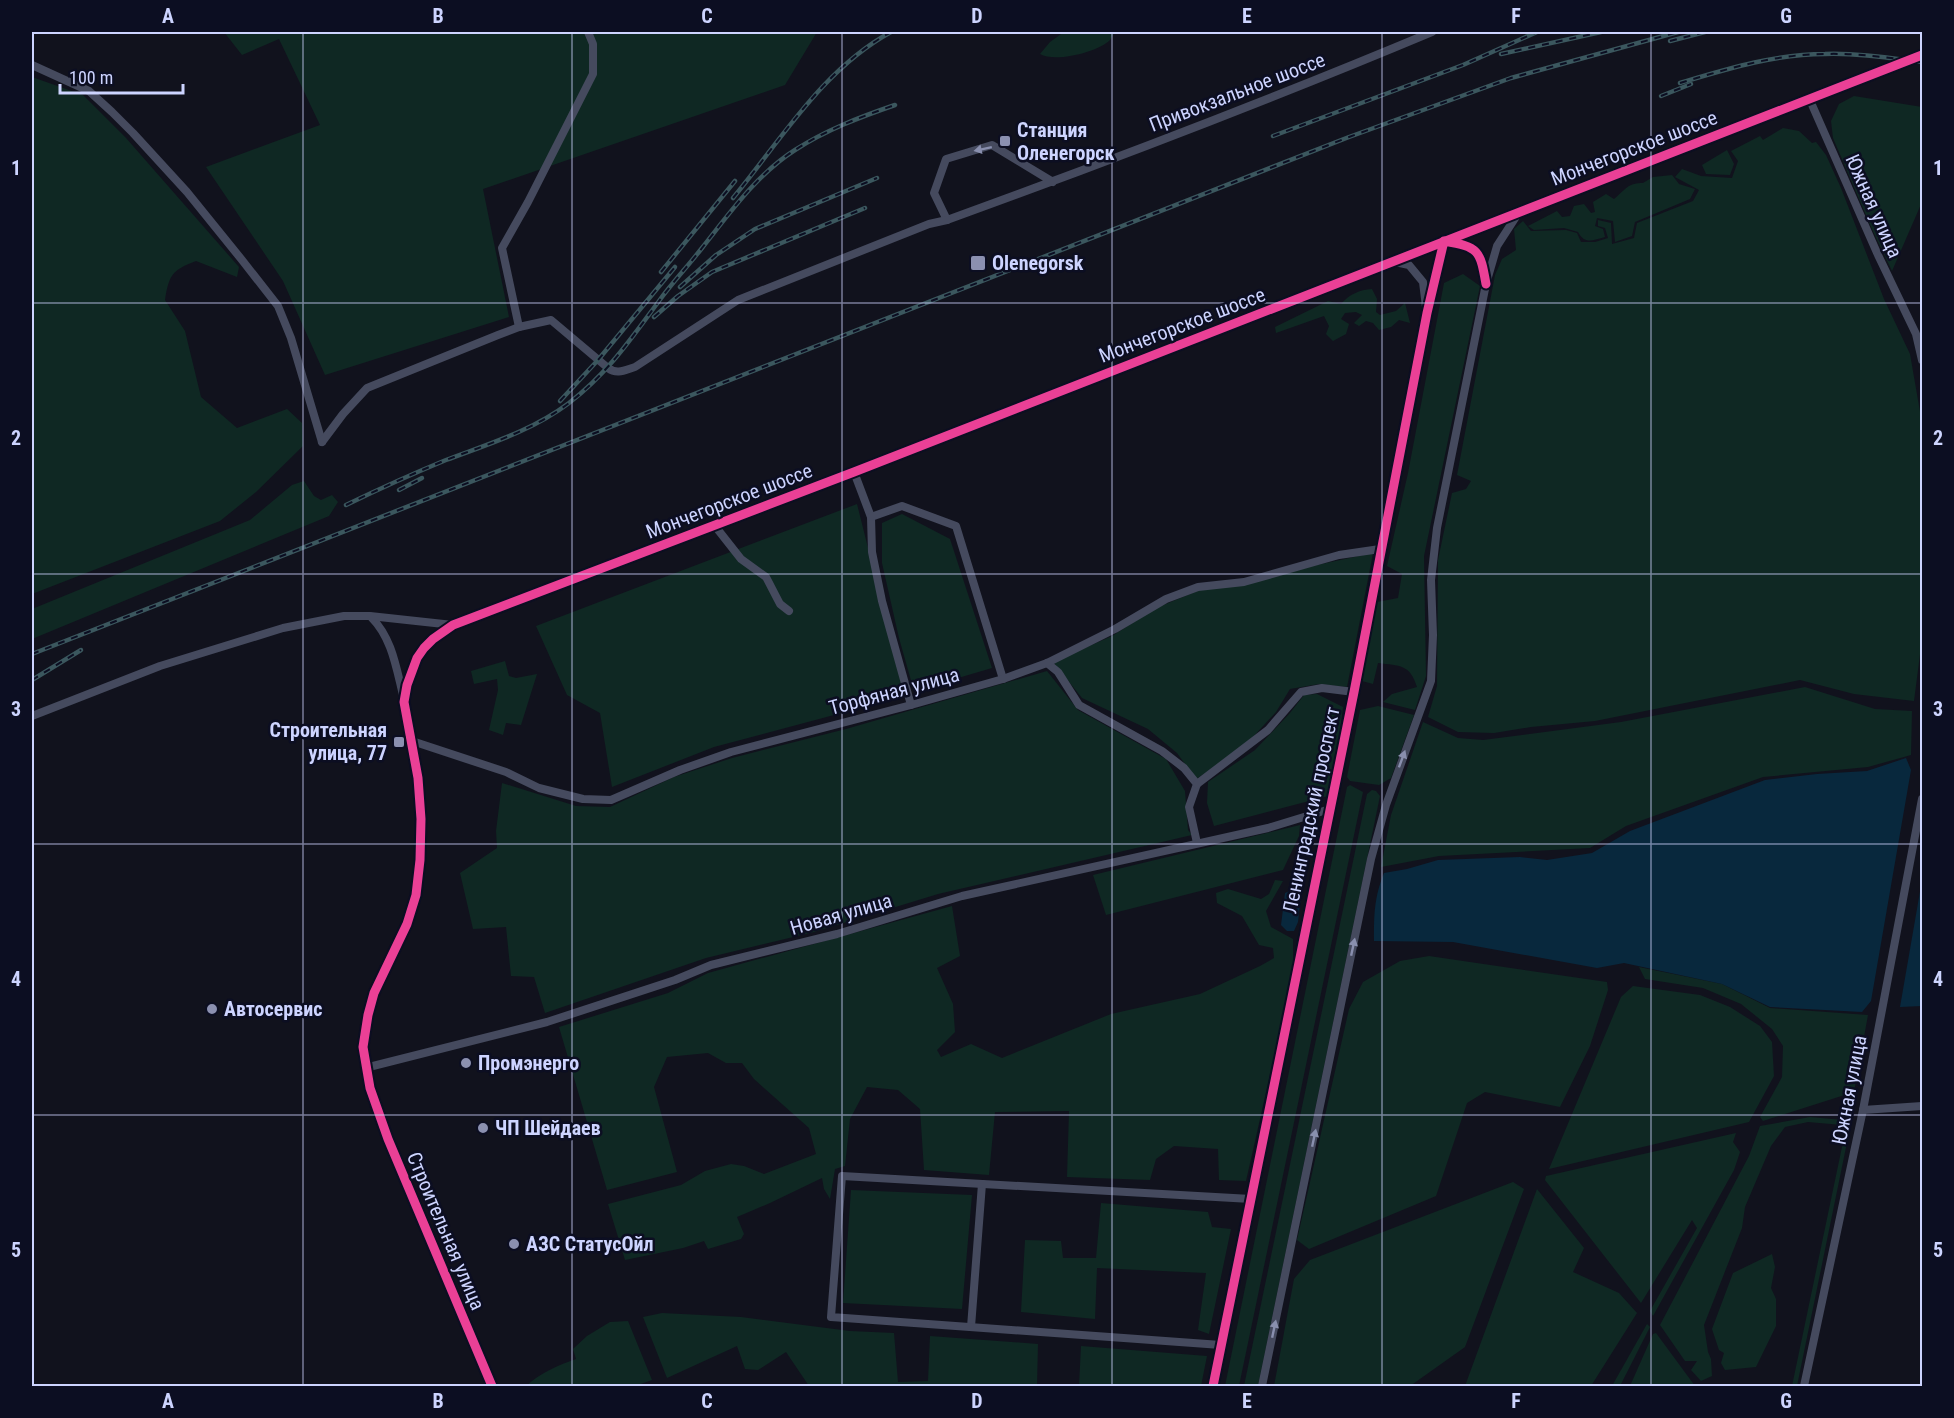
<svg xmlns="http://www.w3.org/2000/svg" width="1954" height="1418" font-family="'Roboto Condensed',sans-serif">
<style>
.green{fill:#0f2823}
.water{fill:#08283d}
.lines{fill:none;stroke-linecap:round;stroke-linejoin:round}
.minor{stroke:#454a5e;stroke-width:8}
.rail-casing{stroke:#3b575e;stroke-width:4.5}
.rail{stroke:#0c0e22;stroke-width:2;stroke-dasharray:7;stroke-linecap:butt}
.cycleway-casing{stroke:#0c0e22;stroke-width:13}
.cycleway{stroke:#ea4096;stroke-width:9}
.oneway{fill:#898fae}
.grid{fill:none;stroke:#cdd4ff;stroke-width:1.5;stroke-opacity:0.55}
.poi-dot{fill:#8b90b0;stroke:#0c0e22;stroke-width:2}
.labels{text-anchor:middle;stroke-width:5;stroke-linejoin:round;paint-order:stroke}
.street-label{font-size:20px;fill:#cdd4ff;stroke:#0c0e22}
.poi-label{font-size:20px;font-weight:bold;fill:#cdd4ff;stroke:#0c0e22;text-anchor:start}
.neatline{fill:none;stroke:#cdd4ff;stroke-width:2}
.grid-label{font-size:20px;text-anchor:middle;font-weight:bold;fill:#cdd4ff}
</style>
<rect width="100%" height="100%" fill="#11121d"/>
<g class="green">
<polygon points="224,32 817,32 785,85 483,189 509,317 325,375 283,281 206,167 320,125 279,39 242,55"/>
<path d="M1064,32H1115C1114,33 1111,39 1110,40C1098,52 1055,63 1040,54L1050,42Z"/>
<path d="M32,77L83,95L126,138L239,267L237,277L196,261C172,270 169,275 165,300L185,331L201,397L237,428L287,409L302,423L303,446L256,492L220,521L32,594Z"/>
<polygon points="1854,96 1922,107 1922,202 1892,271 1871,227 1833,138 1831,121 1839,104"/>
<polygon points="1783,128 1799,131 1812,143 1816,142 1826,155 1841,188 1884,299 1910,354 1922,423 1922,639 1914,701 1854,694 1800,680 1595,721 1531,727 1494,733 1458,732 1428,717 1437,686 1438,560 1452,493 1466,489 1471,481 1457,475 1495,275 1502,259 1516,250 1514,229 1523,221 1531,231 1566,230 1577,233 1581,242 1595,242 1608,238 1605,228 1598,226 1598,220 1611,223 1612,244 1634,238 1637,223 1693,201 1699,190 1675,177 1682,169 1701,176 1732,178 1738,161 1731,151 1760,136 1763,140"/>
<polygon points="1727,150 1734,164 1730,175 1706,174 1702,165"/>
<path d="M1672,175L1679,184L1695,189L1690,199L1635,222L1632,236L1615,242L1613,221L1597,218L1595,226L1603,229L1605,237C1593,240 1585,245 1578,232L1564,228L1534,230L1528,226L1557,211L1562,217L1570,216L1574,206L1584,204L1591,213L1595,212L1593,202L1606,194L1614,199C1624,191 1628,182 1643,183L1653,177Z"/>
<path d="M1463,274L1480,286L1424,556L1426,676L1415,710L1383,702L1392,694L1417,687C1410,664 1400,666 1378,663L1373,684L1362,681L1377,602L1398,598L1402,574L1387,566L1408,473L1444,283Z"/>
<path d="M1372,289L1377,299L1376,312L1380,315L1396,311L1405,303L1410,323L1399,320L1391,327L1379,330L1373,323L1366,321L1359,326L1354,323L1362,315L1356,312L1345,313L1341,319L1349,324L1346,334L1333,341L1326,334L1329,326L1324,316L1276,333L1275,327L1328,301L1341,304C1350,294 1359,290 1372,289Z"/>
<polygon points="304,481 314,496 321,500 332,495 338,502 329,516 32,639 32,609 250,520 292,485"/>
<polygon points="857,504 905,696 714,747 612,787 600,713 567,695 536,626"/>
<polygon points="902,514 950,539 992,668 914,691 899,638 882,563 882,523"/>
<polygon points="1373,553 1347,687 1319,684 1290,689 1276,712 1241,750 1196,779 1177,753 1148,729 1082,698 1053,662 1112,636 1156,608 1200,590"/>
<polygon points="505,661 509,676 516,678 537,674 521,725 506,723 503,735 489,730 498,690 497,679 474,684 471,671"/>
<polygon points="1047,671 1078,710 1166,759 1185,791 1188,830 1192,835 938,894 814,932 706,958 545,1013 534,977 511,976 506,927 473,929 460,873 497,848 496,831 502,783 576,806 610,807 674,777 732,758 846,729"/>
<polygon points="1805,687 1875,709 1912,711 1911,755 1868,767 1763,777 1626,826 1590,848 1439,856 1381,867 1391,815 1423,722 1458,738 1483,740 1621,722"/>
<polygon points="1317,694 1343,707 1332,795 1214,826 1207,803 1208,782 1255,750 1290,713 1304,695"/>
<polygon points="1378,706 1414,715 1391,778 1379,785 1350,781 1347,777 1360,710"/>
<polygon points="1350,785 1363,792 1239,1386 1225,1386 1347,787"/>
<polygon points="1372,790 1376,791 1380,796 1258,1386 1244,1386 1367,794"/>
<polygon points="1300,825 1299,836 1283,870 1106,915 1093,875"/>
<polygon points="1275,880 1283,881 1266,911 1271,927 1293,939 1293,966 1281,1026 1246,1181 1219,1180 1218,1149 1174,1146 1156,1159 1150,1180 1067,1177 1069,1111 995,1112 989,1175 924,1170 920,1109 898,1090 867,1087 850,1119 845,1166 835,1169 830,1199 824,1189 822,1178 770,1203 737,1217 744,1234 741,1239 708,1249 704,1241 683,1248 625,1260 608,1204 681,1185 705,1171 731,1164 744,1166 764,1174 816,1154 809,1128 754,1079 742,1063 726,1063 708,1053 667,1057 654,1087 677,1172 607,1190 559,1027 668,993 708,973 952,906 960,956 937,968 953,1004 955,1032 937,1050 941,1057 971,1044 1002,1058 1111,1014 1200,994 1260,966 1274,958 1273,948 1259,945 1242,916 1217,903 1216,893 1228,889 1261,899 1269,894"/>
<polygon points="1429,956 1607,982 1608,990 1590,1046 1560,1107 1485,1092 1467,1103 1436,1196 1309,1249 1297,1240 1349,1009 1363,982 1400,961"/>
<polygon points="1639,967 1722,984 1770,1008 1868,1015 1854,1092 1763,1121 1760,1117 1782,1077 1783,1046 1772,1029 1741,1004 1703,988 1645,979"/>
<polygon points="1633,986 1700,995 1730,1007 1760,1026 1772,1042 1774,1076 1749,1122 1549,1169 1621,997"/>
<polygon points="1810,1117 1843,1120 1842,1125 1808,1122 1785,1127 1771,1146 1745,1207 1742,1228 1704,1325 1708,1352 1711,1359 1712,1376 1701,1381 1691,1370 1697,1361 1685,1361 1660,1325 1749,1156 1760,1126"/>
<polygon points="1847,1123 1851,1123 1797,1386 1792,1386"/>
<polygon points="1736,1133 1733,1142 1740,1152 1734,1170 1653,1316 1650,1311 1697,1228 1692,1220 1641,1303 1545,1180 1546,1176"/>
<polygon points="1513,1182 1524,1189 1465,1347 1410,1386 1274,1386 1294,1279 1310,1260"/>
<polygon points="1537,1189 1584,1248 1573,1272 1619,1293 1637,1313 1591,1386 1465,1386"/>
<polygon points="851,1190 972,1195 962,1309 843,1303"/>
<polygon points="1101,1203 1208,1212 1212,1227 1231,1229 1209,1334 1198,1330 1206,1273 1097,1268 1095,1319 1021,1312 1025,1240 1061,1241 1063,1258 1096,1258"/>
<polygon points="1772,1254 1775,1267 1771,1288 1776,1299 1776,1326 1756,1367 1725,1370 1721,1363 1724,1353 1719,1350 1712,1329 1733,1273"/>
<polygon points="662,1313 741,1317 850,1331 894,1333 898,1382 928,1381 930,1336 1038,1344 1037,1386 809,1386 786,1352 758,1370 745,1369 737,1346 667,1378 643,1317"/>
<path d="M628,1321L652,1380L635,1386H526C539,1374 558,1365 576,1359L573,1349L587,1336L610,1322Z"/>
<polygon points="1647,1324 1650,1327 1620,1386 1612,1386"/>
<polygon points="1656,1333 1695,1386 1630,1386 1653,1334"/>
<polygon points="1081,1346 1207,1356 1201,1386 1079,1386"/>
</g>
<g class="water">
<path d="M1906,758L1911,770L1871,1001L1862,1012L1770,1007L1722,984L1624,963L1597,968L1453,942L1374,941C1374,915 1374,898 1384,873L1407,869L1438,860L1520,857L1547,860L1592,853L1630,831L1765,780L1817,774L1867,771Z"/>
<polygon points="1922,880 1922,1006 1900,1007"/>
<polygon points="1296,888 1301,895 1298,922 1294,931 1287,931 1281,925 1285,893"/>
</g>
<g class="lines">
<g class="minor">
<polyline points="32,65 89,91 112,112 133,133 187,192 242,260 278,306 291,338 322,442"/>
<polyline points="1809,98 1878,255 1916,334 1922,360"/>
<path d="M1053,182L992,145L946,159L934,193L947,220C1110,161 1272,99 1432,32"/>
<polyline points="1395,262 1409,265 1423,282 1426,307"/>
<polyline points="519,327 502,248 528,202 593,74 593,44 588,32"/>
<path d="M322,442L343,414L367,388L498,335L519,327L551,320L608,368C617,375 625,370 635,367L738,300L929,224L947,220"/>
<polyline points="854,472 871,517 872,552 882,601 911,705"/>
<polyline points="871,517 902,506 956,526 1003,679"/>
<polyline points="715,526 741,559 766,577 780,604 789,611"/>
<path d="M371,617C392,638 396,667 403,695"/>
<polyline points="1047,663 1058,672 1079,705 1162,751 1184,768 1197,784 1189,807 1197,843"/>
<polyline points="32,716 160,666 283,628 344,616 370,616 453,625"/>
<polyline points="412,741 506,772 539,788 583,799 611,800 680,770 731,752 911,705 1003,679 1047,663 1115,629 1166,599 1198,587 1244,582 1339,555 1380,549"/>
<polyline points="1197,784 1268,730 1301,692 1322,688 1354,692"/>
<polyline points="365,1068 547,1022 675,980 711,965 837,934 962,896 1268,828 1330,809"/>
<polyline points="1863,1110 1922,1106"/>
<polyline points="971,1327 982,1184"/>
<polyline points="1221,1345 831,1317 842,1176 1251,1199"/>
<polyline points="492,1386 388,1139 370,1088 363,1047 368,1015 374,993 407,924 416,895 420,860 421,819 418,778 404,702 407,685 417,658 424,648 433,639 453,625 854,472 1922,55"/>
<path d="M1213,1386L1354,692L1427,313L1444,241C1479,247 1480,250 1486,284"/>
<polyline points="1262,1386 1371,859 1386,805 1431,681 1433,635 1431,580 1437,528 1486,284 1497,246 1519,212"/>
<polyline points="1804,1386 1863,1110 1922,799"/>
</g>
<g class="rail-casing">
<g id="rail">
<polyline points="1670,41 1705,32"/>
<polyline points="1501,54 1601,32"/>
<path d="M1680,83C1727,69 1775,54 1825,54C1858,53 1890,58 1922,62"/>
<polyline points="1661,96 1691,84"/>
<polyline points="1273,136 1463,65 1537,32"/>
<path d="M733,198C781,140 823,69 891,32"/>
<polyline points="661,272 735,181"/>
<polyline points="680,287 716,255 755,229 877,178"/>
<polyline points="654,317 678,296 712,272 865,208"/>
<polyline points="560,401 598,360 675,267"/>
<polyline points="399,490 422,478"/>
<path d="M346,505C379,489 412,474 446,460C488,444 532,431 569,403C608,373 630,340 659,301C672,283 688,266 702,248C729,214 757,174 795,150C826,130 860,117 895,105"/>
<polyline points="32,654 1349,137 1511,78 1678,32"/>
<polyline points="32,680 81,650"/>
</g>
</g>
<use href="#rail" class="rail"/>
<g class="cycleway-casing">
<g id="cycleway">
<polyline points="492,1386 388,1139 370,1088 363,1047 368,1015 374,993 407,924 416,895 420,860 421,819 418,778 404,702 407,685 417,658 424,648 433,639 453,625 854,472 1922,55"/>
<path d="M1213,1386L1354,692L1427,313L1444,241C1479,247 1480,250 1486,284"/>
</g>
</g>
<use href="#cycleway" class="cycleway"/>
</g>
<defs><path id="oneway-solid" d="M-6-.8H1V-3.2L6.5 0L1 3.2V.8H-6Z" transform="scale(1.5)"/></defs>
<g class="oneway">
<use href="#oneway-solid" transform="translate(983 149) rotate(168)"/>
<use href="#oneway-solid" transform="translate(1402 759) rotate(-70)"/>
<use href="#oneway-solid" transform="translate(1353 947) rotate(-78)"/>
<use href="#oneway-solid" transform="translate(1314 1138) rotate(-78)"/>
<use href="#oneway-solid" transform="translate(1274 1329) rotate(-78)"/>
</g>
<path class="grid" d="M303,32V1386M572,32V1386M842,32V1386M1112,32V1386M1382,32V1386M1651,32V1386M32,303H1922M32,574H1922M32,844H1922M32,1115H1922"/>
<g class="poi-dot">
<rect x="999" y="135" width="12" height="12" rx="3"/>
<rect x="970" y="255" width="16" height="16" rx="3"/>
<rect x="393" y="736" width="12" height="12" rx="3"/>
<circle cx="212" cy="1009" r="6"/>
<circle cx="466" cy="1063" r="6"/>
<circle cx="483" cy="1128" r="6"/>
<circle cx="514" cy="1244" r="6"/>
</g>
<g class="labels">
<g class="street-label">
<text transform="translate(1237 92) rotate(-21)" y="7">Привокзальное шоссе</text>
<text transform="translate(1634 148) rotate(-21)" y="7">Мончегорское шоссе</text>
<text transform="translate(1874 206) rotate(66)" y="7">Южная улица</text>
<text transform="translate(1182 325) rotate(-21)" y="7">Мончегорское шоссе</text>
<text transform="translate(729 501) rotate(-21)" y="7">Мончегорское шоссе</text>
<text transform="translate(894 691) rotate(-15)" y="7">Торфяная улица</text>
<text transform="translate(1311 810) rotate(-78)" y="7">Ленинградский проспект</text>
<text transform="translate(841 914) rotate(-16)" y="7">Новая улица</text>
<text transform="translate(1849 1090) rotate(-79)" y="7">Южная улица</text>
<text transform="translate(446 1231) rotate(67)" y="7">Строительная улица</text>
</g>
<g class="poi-label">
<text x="1017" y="137">Станция<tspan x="1017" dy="23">Оленегорск</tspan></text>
<text x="992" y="270">Olenegorsk</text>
<text x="387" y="737" text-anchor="end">Строительная<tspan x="387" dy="23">улица, 77</tspan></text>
<text x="224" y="1016">Автосервис</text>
<text x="478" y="1070">Промэнерго</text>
<text x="495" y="1135">ЧП Шейдаев</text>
<text x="526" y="1251">АЗС СтатусОйл</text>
</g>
</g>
<rect width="1954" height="1418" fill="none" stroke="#0c0e22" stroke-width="66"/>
<path d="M60 84v9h123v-9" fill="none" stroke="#cdd4ff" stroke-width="3"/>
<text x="69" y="84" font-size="18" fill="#cdd4ff" stroke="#0c0e22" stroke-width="4.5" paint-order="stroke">100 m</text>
<rect x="33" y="33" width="1888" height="1352" class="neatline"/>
<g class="grid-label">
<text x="168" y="23">A</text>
<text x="438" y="23">B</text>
<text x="707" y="23">C</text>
<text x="977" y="23">D</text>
<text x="1247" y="23">E</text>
<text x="1516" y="23">F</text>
<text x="1786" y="23">G</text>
<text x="16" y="175">1</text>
<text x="1938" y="175">1</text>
<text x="16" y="445">2</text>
<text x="1938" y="445">2</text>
<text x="16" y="716">3</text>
<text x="1938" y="716">3</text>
<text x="16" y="986">4</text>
<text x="1938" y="986">4</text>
<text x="16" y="1257">5</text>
<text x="1938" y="1257">5</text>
<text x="168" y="1408">A</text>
<text x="438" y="1408">B</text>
<text x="707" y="1408">C</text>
<text x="977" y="1408">D</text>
<text x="1247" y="1408">E</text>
<text x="1516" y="1408">F</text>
<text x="1786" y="1408">G</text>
</g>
</svg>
